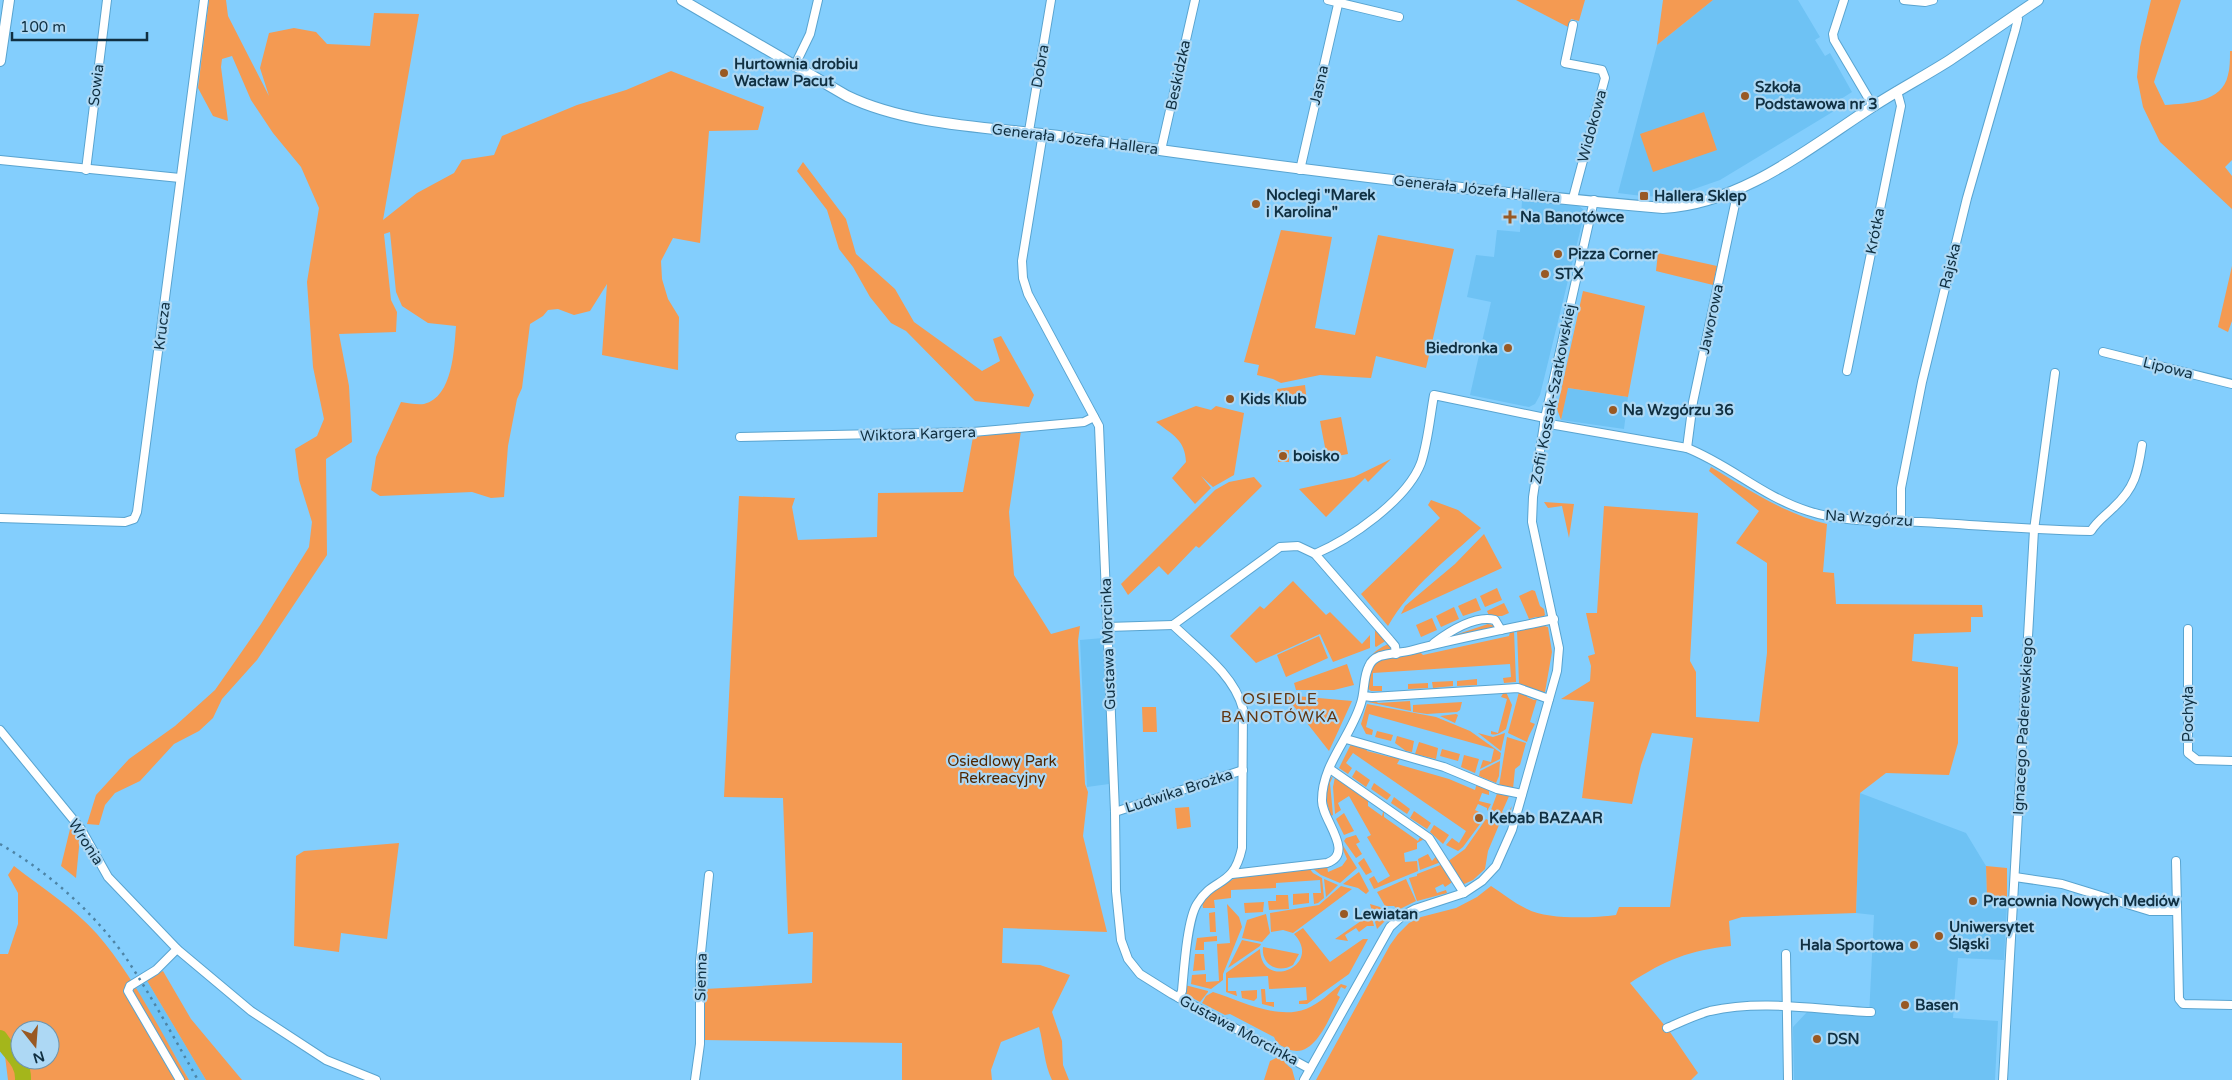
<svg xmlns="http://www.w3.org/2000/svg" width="2232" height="1080" font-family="'Varela Round',sans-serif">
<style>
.built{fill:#6ec2f4}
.green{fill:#f49a52;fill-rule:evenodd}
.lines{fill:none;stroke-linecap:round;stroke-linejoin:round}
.river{stroke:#a4b61b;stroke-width:16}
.minor-casing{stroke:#59a4d0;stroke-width:10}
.tertiary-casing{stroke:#59a4d0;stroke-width:12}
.minor{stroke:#fff;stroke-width:8}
.tertiary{stroke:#fff;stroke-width:10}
.rail{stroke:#4d84a6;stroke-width:2.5;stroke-dasharray:2.5 5;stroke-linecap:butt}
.poi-dot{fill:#995923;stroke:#add8f4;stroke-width:2}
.labels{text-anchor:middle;stroke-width:4.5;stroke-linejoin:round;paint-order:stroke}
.poi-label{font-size:15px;font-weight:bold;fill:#103042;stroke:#add8f4;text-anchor:start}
.street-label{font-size:15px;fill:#103042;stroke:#add8f4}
.park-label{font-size:15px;fill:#4f2600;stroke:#add8f4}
.neighbourhood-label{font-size:16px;letter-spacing:1px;fill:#613510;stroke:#add8f4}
</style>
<rect width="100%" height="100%" fill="#83cefd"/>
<g class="built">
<polygon points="1713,0 1798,0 1820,37 1815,40 1825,56 1830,53 1852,92 1841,99 1844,105 1720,180 1677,195 1660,197 1646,196 1646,194 1642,193 1642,196 1618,193 1657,45"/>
<polygon points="1522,201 1578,205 1585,211 1540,395 1535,404 1529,407 1470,395 1491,302 1467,297 1476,255 1494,257 1497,230 1520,232"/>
<polygon points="1567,388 1628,397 1624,429 1561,420"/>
<polygon points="1103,638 1109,784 1087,787 1080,640"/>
<polygon points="1860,793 1966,833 1986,866 1987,897 2007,904 2004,960 1958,958 1953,1018 1998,1021 1995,1080 1794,1080 1793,1027 1807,1012 1869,1016 1874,915 1856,913"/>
<polygon points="146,979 206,1080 189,1080 135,987"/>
</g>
<g class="green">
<path d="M209,0H226L228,16L269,96L260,68L269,33L294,28L316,32L327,44L370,46L374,13L419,14L383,220L417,193L454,173L462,160L494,155L502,136L577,105L626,90L671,71L764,107L758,130L709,131L700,243L673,238L661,261L662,279L668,299L679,317L678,370L602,355L607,284L590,311L574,315L558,309L548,310L543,316L530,324L522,388L517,399L508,446L504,497L491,498L472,492L380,496L371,490L376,457L401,402C408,403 417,405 424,404C453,397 454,349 456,326L428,323L402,306L396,292L390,232L384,234L391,300L397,312L396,332L339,334L349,386L352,442L326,459L327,555L257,660L222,699L213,718L199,731L174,744L140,781L115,793L105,805L99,825L87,824L96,795L129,759L175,726L215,690L261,624L309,547L312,522L299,480L295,449L317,436L324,419L313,367L307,282L319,208L301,167L273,133L251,100L232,56L222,59L221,67L228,121L213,116L198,88Z"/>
<polygon points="1516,0 1585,0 1579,21 1571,19 1568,27"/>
<polygon points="1663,0 1713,0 1657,45"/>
<path d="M2151,0H2181L2154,82L2165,105C2188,103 2222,103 2228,75C2230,68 2230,59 2230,51H2232V160L2225,167L2232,176V209L2160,142L2143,107L2137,77L2140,47Z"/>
<polygon points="1704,112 1717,150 1653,172 1640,134"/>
<polygon points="803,162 846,219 856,254 895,289 914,322 982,371 1000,361 993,339 1001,336 1034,395 1029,407 975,401 906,331 891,323 870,297 853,267 839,249 827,210 797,171"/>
<polygon points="1281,230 1332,237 1315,328 1355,335 1378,235 1454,249 1426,368 1376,356 1371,378 1320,375 1281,383 1273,379 1257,375 1259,365 1244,362"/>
<polygon points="1658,253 1717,266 1713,285 1656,271"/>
<polygon points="2232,266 2232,321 2228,332 2218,327"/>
<polygon points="1583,291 1645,306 1628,397 1568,388 1561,420 1557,409"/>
<polygon points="1305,385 1307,402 1280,406 1277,389"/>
<path d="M1196,406L1211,410L1216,406L1244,413L1234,475L1213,487L1201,476L1211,488L1195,504L1172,478L1186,462C1185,440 1173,435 1156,422Z"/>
<polygon points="1341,417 1348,454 1327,458 1320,421"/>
<path d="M1021,431L1009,512L1014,575L1051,634L1080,626L1078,641L1085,784L1088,792L1083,836L1107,932L1003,928L1002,963L1040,965L1070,975L1052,1012L1062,1041L1063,1065L1069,1080H1052C1044,1064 1044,1045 1039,1027L1001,1042L991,1070L992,1080H902V1043L704,1040L705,989L812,983L813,932L788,934L783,798L724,797L739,496L795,498L792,507L798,540L877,537L878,493L963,492L973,437Z"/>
<rect x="1278" y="450" width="11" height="12"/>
<polygon points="1391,459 1368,482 1365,478 1326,517 1299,489 1354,477"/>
<path d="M1711,467C1747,489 1785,514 1827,524L1823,572L1834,573L1836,604L1982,605L1983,617H1971V632L1914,634L1912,661L1958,667V743L1949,775L1886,773L1860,793L1856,913L1742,917L1729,921L1731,946C1690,950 1665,960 1630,983L1670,1032L1698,1073L1691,1080H1316L1390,945L1398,934L1409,923L1421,917L1456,908L1477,897L1491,886C1502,893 1514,903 1527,909C1548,920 1593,918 1616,915L1619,907H1670L1693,738L1652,733L1641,765L1632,804L1582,798L1594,702L1561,699L1590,681L1591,666L1588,656L1595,654L1586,613H1597L1604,506L1698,513L1690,661L1696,672V717L1759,722L1767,653V563L1736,543L1759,511L1709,471Z"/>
<polygon points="1254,477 1262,486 1199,548 1196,546 1168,575 1159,566 1128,595 1121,584 1215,490 1229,482"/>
<path d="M1431,500L1458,510L1481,528C1448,559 1411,586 1388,626L1361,594L1440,518L1428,505Z"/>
<polygon points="1544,502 1574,504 1569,538 1562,506 1548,508"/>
<polygon points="1484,534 1502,568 1401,614 1405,606 1455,564"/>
<polygon points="1293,581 1326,615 1330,612 1362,644 1370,635 1370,648 1333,662 1320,634 1256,663 1230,636 1260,606 1264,609"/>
<polygon points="1497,588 1502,600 1485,607 1480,596"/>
<polygon points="1532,590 1535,591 1540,606 1544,609 1545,615 1540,619 1536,617 1529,619 1519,596"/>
<polygon points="1476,598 1481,610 1463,616 1458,606"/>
<polygon points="1504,603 1509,613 1502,616 1489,616 1487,611"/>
<polygon points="1454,607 1459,619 1441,627 1436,616"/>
<polygon points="1432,618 1437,630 1421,637 1416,625"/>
<polygon points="1488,624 1493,625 1495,627 1452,638 1452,636"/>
<polygon points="1541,625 1548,627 1552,652 1545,692 1542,693 1519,684 1517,630"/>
<polygon points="1375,629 1387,640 1376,647 1375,646"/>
<polygon points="1514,631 1516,682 1504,683 1503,678 1511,677 1510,664 1373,673 1373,686 1382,686 1382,691 1371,691 1367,688 1372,665 1380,659 1420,652 1423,655 1509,636 1510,632"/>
<polygon points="1319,636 1328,658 1286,677 1277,655"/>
<path d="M1390,643L1392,650L1378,654L1362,689L1360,687C1363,664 1368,653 1390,643Z"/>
<polygon points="1347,664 1354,685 1334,690 1296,690 1294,683"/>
<polygon points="1477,679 1477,685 1457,686 1457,681"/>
<polygon points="1453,681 1453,686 1433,688 1432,682"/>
<polygon points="1428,683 1428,688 1408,689 1408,684"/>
<path d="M1504,692H1506L1512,705L1506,729C1501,732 1497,736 1491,734V731L1498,733L1507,699L1501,697Z"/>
<path d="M1519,692L1528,694L1527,697L1534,700L1537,699L1530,722L1535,724L1538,715C1536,725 1530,731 1527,742L1508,733Z"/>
<polygon points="1285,695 1352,701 1329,751"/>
<polygon points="1375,700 1378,703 1410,701 1411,711 1368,702"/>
<polygon points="1462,702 1460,710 1457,712 1427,714 1413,712 1413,705"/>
<polygon points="1367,704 1436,717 1470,731 1501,753 1500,759 1480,769 1483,760 1491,762 1494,749 1369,714 1366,727 1373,730 1372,735 1366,734 1361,724"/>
<polygon points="1142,707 1156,707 1157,732 1143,732"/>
<polygon points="1456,714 1458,715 1455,723 1440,716"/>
<polygon points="1377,731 1393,735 1391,741 1375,737"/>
<polygon points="1478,733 1493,737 1505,733 1501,751"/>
<polygon points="1397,736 1414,741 1412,752 1406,751 1395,743"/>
<polygon points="1507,737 1526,743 1520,765 1515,769 1513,789 1499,786"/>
<polygon points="1419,742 1438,748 1436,759 1415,754"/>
<polygon points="1351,744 1365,747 1367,751 1390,757 1393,755 1401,757 1397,764 1449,779 1475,790 1477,783 1489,789 1489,795 1482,793 1479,801 1491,804 1487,811 1487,808 1478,804 1475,810 1479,812 1474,820 1480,824 1463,847 1458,851 1446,845 1452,838 1459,843 1466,831 1353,753 1346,763 1352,768 1348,774 1339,768"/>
<polygon points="1442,749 1460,754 1458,761 1440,756"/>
<polygon points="1464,755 1479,759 1475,773 1461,767"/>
<polygon points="1500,761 1499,776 1496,783 1479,776 1480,771"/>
<polygon points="1356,770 1370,780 1366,787 1352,777"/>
<path d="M1333,776L1330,783L1333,815L1331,816C1327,804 1321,785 1333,776Z"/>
<polygon points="1335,777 1348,784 1348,787 1368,801 1368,806 1382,816 1384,809 1384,817 1418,841 1421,835 1426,838 1417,843 1417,849 1404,853 1405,862 1417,861 1418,871 1374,889 1369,879 1374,876 1378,883 1390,876 1367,837 1371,835 1349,796 1338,803 1341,810 1335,814 1333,787"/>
<polygon points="1374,783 1391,795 1387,800 1371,789"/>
<polygon points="1498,791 1510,794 1502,812 1507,814 1512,806 1510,812 1499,823 1488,818"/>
<polygon points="1394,797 1410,809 1407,814 1391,803"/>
<polygon points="1189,807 1191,827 1177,829 1175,808"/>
<polygon points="1414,811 1431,823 1427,829 1410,818"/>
<polygon points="1344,813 1354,831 1344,835 1336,819"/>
<polygon points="1486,819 1499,825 1488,851 1485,869 1473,880 1462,885 1447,862 1465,849"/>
<polygon points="71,825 80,837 76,878 61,866"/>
<polygon points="1434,825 1449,835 1443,844 1430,832"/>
<polygon points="1356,835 1360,842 1356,844 1362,854 1356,858 1344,841 1346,838"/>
<polygon points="399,843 387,939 341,933 339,952 294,946 296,856 304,851"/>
<polygon points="1342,844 1357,868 1340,883 1321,875 1312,868 1327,866 1328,872 1342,866 1347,859 1341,845"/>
<polygon points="1428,854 1432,861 1437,855 1441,862 1420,870 1418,859"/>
<polygon points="1364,858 1372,872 1366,875 1358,863"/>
<polygon points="1443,864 1454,881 1445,887 1443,884 1435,888 1437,893 1446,890 1447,893 1417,901 1409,878 1417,876 1417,874"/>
<path d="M14,866C42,888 74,908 97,934C135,978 160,1031 189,1080H8L5,1056L0,1050V954H8L18,924V893L8,875ZM20,1030H50V1060H20Z"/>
<polygon points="1986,866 2007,868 2007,904 1987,898"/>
<polygon points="1309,868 1313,873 1322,878 1324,898 1318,903 1314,904 1313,893 1321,893 1320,880 1276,883 1276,888 1231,890 1231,898 1214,900 1215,908 1203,908 1202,901 1205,897 1235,878"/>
<polygon points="1359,872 1369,891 1366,894 1358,888 1343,884"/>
<polygon points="1324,879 1338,885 1326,897"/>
<polygon points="1406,879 1416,901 1398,910 1394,906 1385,906 1377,892"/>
<polygon points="1341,886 1352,889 1293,933 1283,930 1271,932 1270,913 1319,905"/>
<polygon points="1309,893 1309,903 1293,905 1293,894"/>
<polygon points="1276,895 1288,895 1289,909 1269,910 1268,901 1276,901"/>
<polygon points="1264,902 1263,912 1245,913 1244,903"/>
<polygon points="1227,904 1239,917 1242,927 1223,974 1223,980 1211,989 1191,984 1192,975 1206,974 1206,982 1219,981 1217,944 1230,943"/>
<polygon points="1370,904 1380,907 1388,918 1377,929"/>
<polygon points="1215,912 1216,932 1210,932 1209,913"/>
<polygon points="1266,914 1270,933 1262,942 1242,938 1247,920"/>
<polygon points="1371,914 1374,926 1367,926 1359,932 1356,928 1345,935 1348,941 1335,939"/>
<path d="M1303,928L1330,962L1363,939H1368L1349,974L1307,1004H1299V1001L1307,1000L1306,987L1269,989L1268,976L1228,978V991H1236L1237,996L1226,992V973L1260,949C1261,992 1324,966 1294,934Z"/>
<polygon points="1217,936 1217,941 1204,942 1204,950 1195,950 1197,938"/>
<polygon points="1242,940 1261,944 1260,946 1228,968"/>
<path d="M1263,947L1299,954L1293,965C1278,974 1261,965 1263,947Z"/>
<polygon points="1195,954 1204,954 1205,970 1193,971"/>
<polygon points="163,971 191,1019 242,1080 206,1080 146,979"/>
<path d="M1341,984L1347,986L1345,989L1341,987L1337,995L1340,997C1330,1015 1315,1061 1288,1049C1281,1046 1277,1044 1274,1037L1230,1014L1225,1015L1202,1003L1206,996L1213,992C1241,1001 1277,1020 1306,1009C1319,1004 1331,992 1341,984Z"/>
<polygon points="1185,985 1208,991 1208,992 1200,1002 1185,994"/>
<polygon points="1261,989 1265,989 1266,1002 1274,1002 1274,1007 1262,1004"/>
<polygon points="1257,990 1257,998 1254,1001 1242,998 1241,991"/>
<polygon points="1278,1057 1286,1061 1285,1063 1292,1069 1295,1080 1264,1080 1270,1061"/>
</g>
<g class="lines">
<path class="river" d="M0,1038C9,1053 24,1061 23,1080"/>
<g class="minor-casing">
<g id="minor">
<polyline points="1328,0 1399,17"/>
<polyline points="1844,0 1833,34 1834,40 1873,106"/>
<polyline points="1904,0 1925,2 1933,0"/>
<polyline points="795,65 810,34 818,0"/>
<polyline points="1029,131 1051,0"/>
<polyline points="1043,133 1022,261 1023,278 1028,294 1099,426 1115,812 1116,891 1121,940 1128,959 1140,974 1172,994 1310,1069"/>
<polyline points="1161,150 1195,0"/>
<polyline points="0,160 180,178"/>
<polyline points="86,170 107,0"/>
<polyline points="1300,170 1339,0"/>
<polyline points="1573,198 1605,78 1602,70 1565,63 1573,25"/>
<polyline points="2103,352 2232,384"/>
<polyline points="1847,371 1901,106 1897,91"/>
<path d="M1544,423L1687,448C1730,465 1763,497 1808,511C1844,523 1883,520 1921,522C1978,525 2034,530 2091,531C2097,521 2105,516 2113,508C2135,488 2138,472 2142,445"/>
<polyline points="740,437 973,432 1084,422 1094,417"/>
<polyline points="1687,448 1693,402 1735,204 1733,191"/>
<polyline points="0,518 125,522 134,519 137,512 204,0"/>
<polyline points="1901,521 1901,488 1922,382 1967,198 2015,31 2018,19 2015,15"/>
<polyline points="1315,554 1389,639 1395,646 1396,654"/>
<path d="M1173,625L1280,547L1298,546L1315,554C1350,539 1407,500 1421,463C1428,442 1430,417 1434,395L1545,418"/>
<path d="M1173,625C1199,650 1234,674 1243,709L1242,848C1233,889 1214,876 1197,904C1187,920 1184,970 1182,991L1179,998"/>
<polyline points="1107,627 1173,625"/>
<polyline points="2188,629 2188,753 2197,760 2232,761"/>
<path d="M1434,643C1450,631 1475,615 1495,620L1501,630"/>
<polyline points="1363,696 1372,697 1518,688 1549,699"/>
<polyline points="0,730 81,829 108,877 177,949 251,1011 326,1060 376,1080"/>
<polyline points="1346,739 1444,767 1497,789 1522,794"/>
<polyline points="1330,769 1429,838 1464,893"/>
<polyline points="1115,812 1243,770"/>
<polyline points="2176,861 2179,999 2183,1004 2232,1005"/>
<path d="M1232,874L1327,863C1356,853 1321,819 1322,800C1322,764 1351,737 1361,703C1365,691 1363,677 1369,666C1371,661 1375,658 1380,656C1390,653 1402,653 1413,650C1459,638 1507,629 1554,619"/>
<polyline points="2015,877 2062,884 2150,911 2177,911"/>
<polyline points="177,949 156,970 130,986 128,991 180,1080"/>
<polyline points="1786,954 1788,1080"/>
<path d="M1667,1028C1681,1022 1695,1015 1710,1011C1763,999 1818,1010 1871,1012"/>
<polyline points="695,1080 700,1044 700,962 709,875"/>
<polyline points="1304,1080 1390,927 1402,916 1415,909 1464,893 1482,881 1496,866 1512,830 1557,671 1559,648 1532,522 1533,497 1545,418 1594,200"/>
<polyline points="2003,1080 2034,530 2055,373"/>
</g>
</g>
<g class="tertiary-casing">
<g id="tertiary">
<path d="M682,0L847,96C913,128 1002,127 1074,138C1270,166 1466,191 1663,208C1741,204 1809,148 1872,107C1898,90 1925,76 1950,60C1980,40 2009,19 2038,0"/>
<polyline points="0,61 9,0"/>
</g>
</g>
<use href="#minor" class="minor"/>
<use href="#tertiary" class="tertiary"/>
<path class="rail" d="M0,844C48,872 91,910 124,955C151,995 174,1038 198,1080"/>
</g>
<g class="poi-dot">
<circle cx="724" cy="73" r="5"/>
<circle cx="1745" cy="96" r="5"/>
<rect x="1639" y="191" width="10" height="10" rx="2.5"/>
<circle cx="1256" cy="204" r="5"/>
<path d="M1507.5 209.5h5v5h5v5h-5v5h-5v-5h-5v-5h5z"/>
<circle cx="1558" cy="254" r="5"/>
<circle cx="1545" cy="274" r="5"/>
<circle cx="1508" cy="348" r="5"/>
<circle cx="1230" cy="399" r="5"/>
<circle cx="1613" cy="410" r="5"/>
<circle cx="1283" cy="456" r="5"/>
<circle cx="1479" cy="818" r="5"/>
<circle cx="1973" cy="901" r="5"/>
<circle cx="1344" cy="914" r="5"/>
<circle cx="1939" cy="936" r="5"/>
<circle cx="1914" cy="945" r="5"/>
<circle cx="1905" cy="1005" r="5"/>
<circle cx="1817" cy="1039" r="5"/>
</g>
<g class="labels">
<g class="poi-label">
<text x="734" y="69">Hurtownia drobiu<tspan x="734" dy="17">Wacław Pacut</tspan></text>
<text x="1755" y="92">Szkoła<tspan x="1755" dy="17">Podstawowa nr 3</tspan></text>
<text x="1266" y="200">Noclegi "Marek<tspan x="1266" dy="17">i Karolina"</tspan></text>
<text x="1654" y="201">Hallera Sklep</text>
<text x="1520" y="222">Na Banotówce</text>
<text x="1568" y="259">Pizza Corner</text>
<text x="1555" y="279">STX</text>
<text x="1498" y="353" text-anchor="end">Biedronka</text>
<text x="1240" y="404">Kids Klub</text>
<text x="1623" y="415">Na Wzgórzu 36</text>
<text x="1293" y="461">boisko</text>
<text x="1489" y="823">Kebab BAZAAR</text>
<text x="1983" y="906">Pracownia Nowych Mediów</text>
<text x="1354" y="919">Lewiatan</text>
<text x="1949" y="932">Uniwersytet<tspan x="1949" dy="17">Śląski</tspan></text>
<text x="1904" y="950" text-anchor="end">Hala Sportowa</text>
<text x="1915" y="1010">Basen</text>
<text x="1827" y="1044">DSN</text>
</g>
<g class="street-label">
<text transform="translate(1040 66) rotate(-80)" y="5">Dobra</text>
<text transform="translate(1178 75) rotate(-78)" y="5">Beskidzka</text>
<text transform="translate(96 85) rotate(-83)" y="5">Sowia</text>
<text transform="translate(1319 85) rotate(-77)" y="5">Jasna</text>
<text transform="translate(1592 126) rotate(-75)" y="5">Widokowa</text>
<text transform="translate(1075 139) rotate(7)" y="5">Generała Józefa Hallera</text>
<text transform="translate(1477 189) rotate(6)" y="5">Generała Józefa Hallera</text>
<text transform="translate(1875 231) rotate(-79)" y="5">Krótka</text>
<text transform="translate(1950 266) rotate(-76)" y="5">Rajska</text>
<text transform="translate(1711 319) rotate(-78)" y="5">Jaworowa</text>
<text transform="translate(162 326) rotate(-83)" y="5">Krucza</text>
<text transform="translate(2168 368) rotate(14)" y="5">Lipowa</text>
<text transform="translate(1553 394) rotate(-79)" y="5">Zofii Kossak-Szatkowskiej</text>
<text transform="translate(918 434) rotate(-2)" y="5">Wiktora Kargera</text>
<text transform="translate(1869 518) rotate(4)" y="5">Na Wzgórzu</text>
<text transform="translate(1108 644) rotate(-92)" y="5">Gustawa Morcinka</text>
<text transform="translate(2188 714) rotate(-90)" y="5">Pochyła</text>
<text transform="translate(2023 726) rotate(-87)" y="5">Ignacego Paderewskiego</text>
<text transform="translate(1179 791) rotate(-18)" y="5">Ludwika Brożka</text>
<text transform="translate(86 842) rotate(57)" y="5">Wronia</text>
<text transform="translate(701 977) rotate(-88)" y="5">Sienna</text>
<text transform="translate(1239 1030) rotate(28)" y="5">Gustawa Morcinka</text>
</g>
<g class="park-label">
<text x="1002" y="766">Osiedlowy Park<tspan x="1002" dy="17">Rekreacyjny</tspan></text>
</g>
<g class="neighbourhood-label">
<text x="1280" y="704">OSIEDLE<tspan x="1280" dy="18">BANOTÓWKA</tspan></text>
</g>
</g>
<g transform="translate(35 1045) rotate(163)"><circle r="24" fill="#add8f4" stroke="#6e95ad"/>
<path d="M0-4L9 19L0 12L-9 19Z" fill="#995923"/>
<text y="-8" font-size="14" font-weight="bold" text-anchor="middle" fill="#103042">N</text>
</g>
<path d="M12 32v8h135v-8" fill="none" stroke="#103042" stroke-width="2.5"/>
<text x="20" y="32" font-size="15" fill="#103042" stroke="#add8f4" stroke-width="4" paint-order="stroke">100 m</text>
</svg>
